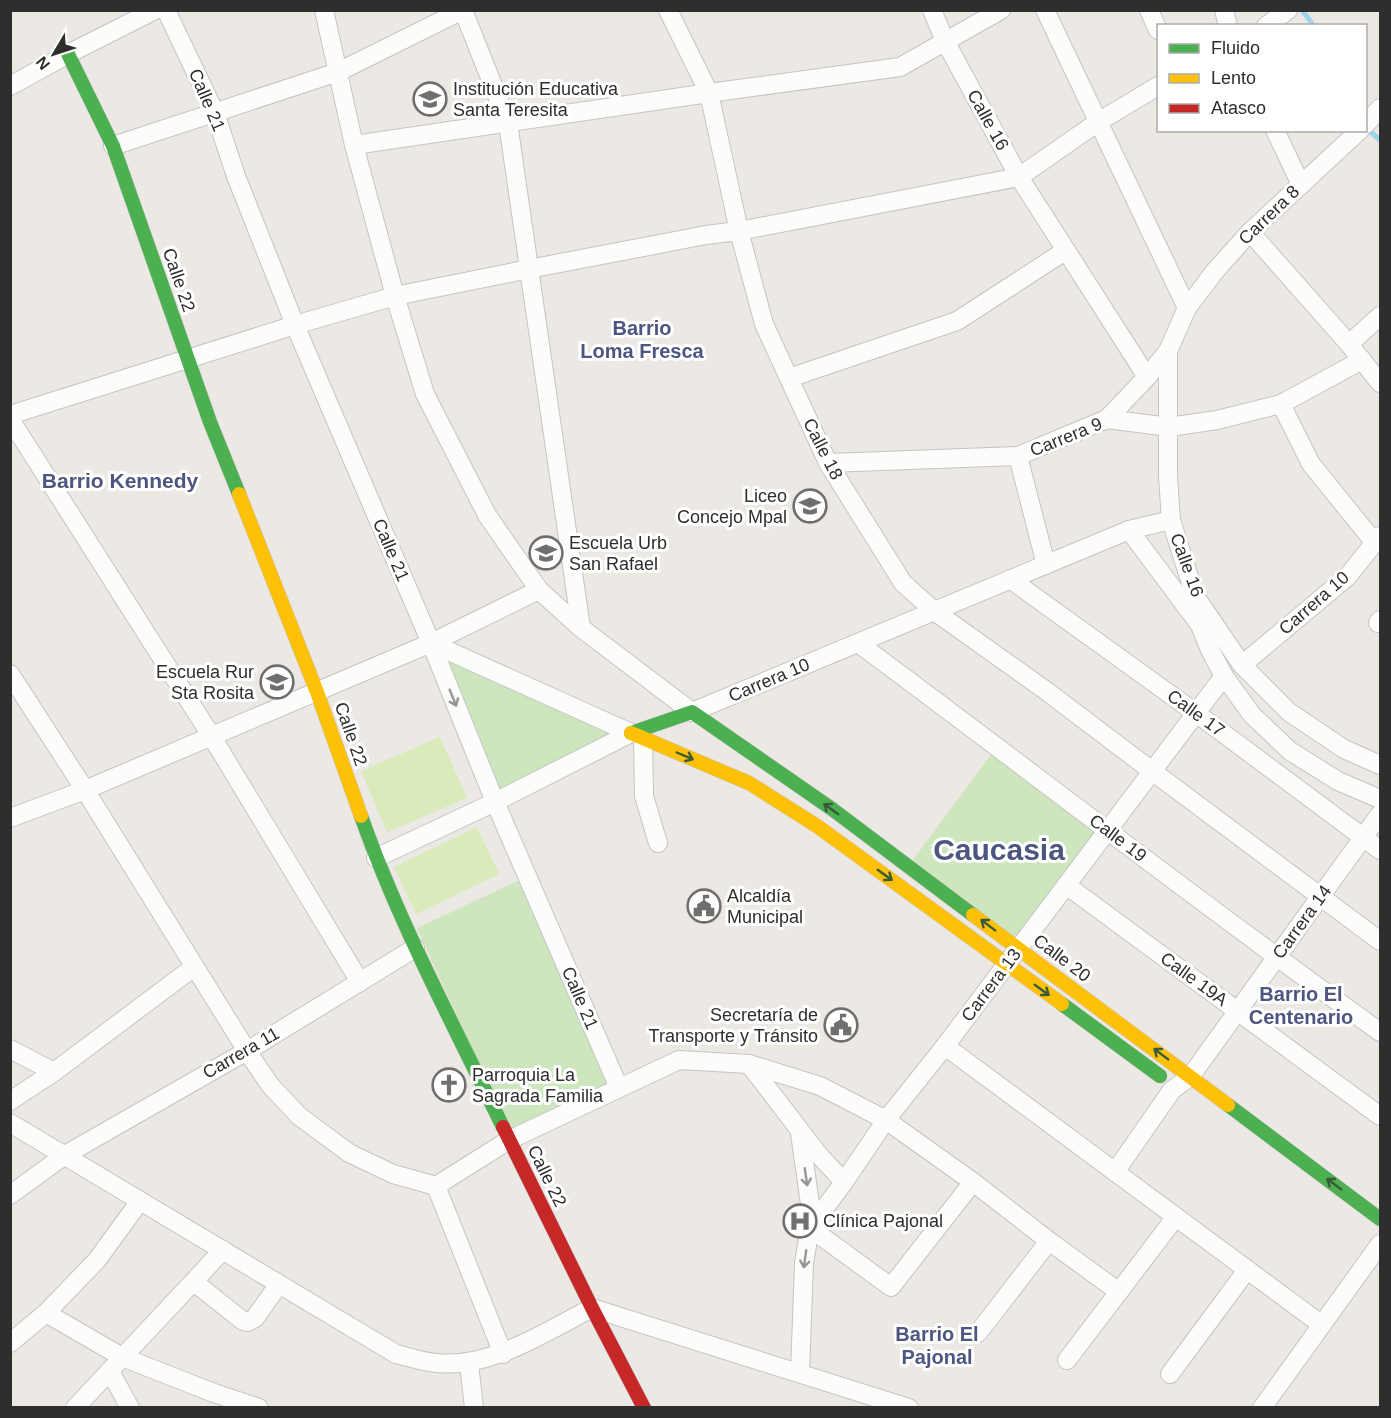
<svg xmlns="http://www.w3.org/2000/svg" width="1391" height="1418" font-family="Arial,sans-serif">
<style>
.green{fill:#cee6be}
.pitch{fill:#d9eabb}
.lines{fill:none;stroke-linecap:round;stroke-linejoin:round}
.stream{stroke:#99d6ec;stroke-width:5}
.street-casing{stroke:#c5c4c5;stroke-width:20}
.fast-casing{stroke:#c5c4c5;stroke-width:15}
.slow-casing{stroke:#c5c4c5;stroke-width:15}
.jam-casing{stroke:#c5c4c5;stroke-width:15}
.street{stroke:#fcfcfb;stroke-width:18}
.fast{stroke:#4caf50;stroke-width:14}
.slow{stroke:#ffc107;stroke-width:14}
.jam{stroke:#c62828;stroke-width:14}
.oneway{stroke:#959594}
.oneway2{stroke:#385b3a}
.labels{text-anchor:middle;stroke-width:6;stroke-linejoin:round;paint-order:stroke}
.poi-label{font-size:18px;fill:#2e2e2e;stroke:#fff;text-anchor:start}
.street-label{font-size:18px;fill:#2e2e2e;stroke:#fff}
.neighbourhood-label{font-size:20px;font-weight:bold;fill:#4d5680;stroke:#fff}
.quarter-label{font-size:21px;font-weight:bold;fill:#4d5680;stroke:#fff}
.town-label{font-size:30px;font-weight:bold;fill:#4d5680;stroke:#fff}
</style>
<rect width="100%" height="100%" fill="#ece8e4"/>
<g class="green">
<polygon points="440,653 621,733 497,796"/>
<polygon points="993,752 1096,830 1015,938 912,861"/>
<polygon points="522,879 613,1083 508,1129 417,928"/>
</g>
<g class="pitch">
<polygon points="440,737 467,798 387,832 361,771"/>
<polygon points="477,827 499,874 416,914 394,867"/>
</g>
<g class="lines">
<g class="stream">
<polyline points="1302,10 1311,22 1312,26"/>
<polyline points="1366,128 1380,140"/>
</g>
<g class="street-casing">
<g id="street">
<polyline points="166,10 215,113 236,176 295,325 431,643 495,802 619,1088"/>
<polyline points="324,10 354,145 395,296 425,394 487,515 539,590 581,628 692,712 1129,530 1171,520"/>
<polyline points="463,10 508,123 581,628"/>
<polyline points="668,10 709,93 739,231 764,324 828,463 903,583 934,611 1045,690 1152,771 1380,941"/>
<polyline points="932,10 945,41 1019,177 1147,377"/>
<polyline points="1045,10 1187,308"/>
<polyline points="1149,10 1158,30"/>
<polyline points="1224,10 1228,26"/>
<polyline points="1266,26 1288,10"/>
<polyline points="10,86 68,54 155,10"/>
<polyline points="1366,124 1380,108"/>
<polyline points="1275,130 1301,185"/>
<polyline points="354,145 709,93 900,67 1001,10"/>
<polyline points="113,146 338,72 463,10"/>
<polyline points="1250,232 1349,344 1380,383"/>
<polyline points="1349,344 1380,316"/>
<polyline points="1168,351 1168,476 1171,520 1195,596 1242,665 1289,712 1344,749 1380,765"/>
<polyline points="789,378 957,321 1065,251"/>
<polyline points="1281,404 1311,464 1375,543"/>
<polyline points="10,415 295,325 395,296 529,269 706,235 739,231 1019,177 1098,122 1158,86"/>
<polyline points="10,419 212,737 360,982"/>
<polyline points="1107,419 1147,377 1168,351 1187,308 1215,271 1250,232 1360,130"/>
<polyline points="1018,456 1046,565"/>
<polyline points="828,463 1018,456 1107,419 1169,427 1217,420 1281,404 1362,360"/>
<polyline points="1129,530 1200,625 1210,650 1224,676 1252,715 1290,751 1338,781 1380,799"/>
<polyline points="1010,579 1196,713 1380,850"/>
<polyline points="1378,623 1380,620"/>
<polyline points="431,643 631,733"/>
<path d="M858,643C1032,772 1204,906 1380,1032"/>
<polyline points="1242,665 1347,577 1380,536"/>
<polyline points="10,674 85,790 247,1051 270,1085 299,1116 349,1153 393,1174 436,1186 509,1140 679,1060 749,1064 820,1086 886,1120 973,1182 1049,1241 1119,1292"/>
<polyline points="643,738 644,796 658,843"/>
<polyline points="10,818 85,790 431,643 539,590"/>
<polyline points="376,858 495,802 631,733"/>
<polyline points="1066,885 1380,1116"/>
<polyline points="945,1046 1322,1325"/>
<polyline points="10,1049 54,1072"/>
<polyline points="749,1064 818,1154 844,1182"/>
<polyline points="10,1101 54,1072 194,967"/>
<path d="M10,1123L396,1354C409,1357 423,1362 437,1363C490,1369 547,1331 592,1308L909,1408"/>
<polyline points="800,1133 813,1225"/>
<polyline points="1115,1172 1172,1090 1190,1077 1380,814"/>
<polyline points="436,1186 503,1354"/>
<polyline points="10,1195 65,1155 247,1051 415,948"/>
<polyline points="810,1228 891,1287 973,1182"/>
<polyline points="194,1282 243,1321 248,1322 255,1318 279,1284"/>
<polyline points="46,1313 122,1357 214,1393 259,1408"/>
<polyline points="978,1333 1049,1241"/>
<polyline points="10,1343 46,1313 97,1260 140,1201"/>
<polyline points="1067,1360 1175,1218"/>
<polyline points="469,1363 474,1408"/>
<polyline points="110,1371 130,1408"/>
<polyline points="800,1373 804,1263 810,1228 844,1182 886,1120 945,1046 1224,676"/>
<polyline points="1170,1374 1247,1270"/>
<polyline points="75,1408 223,1250"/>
<polyline points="1262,1408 1380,1244"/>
</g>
</g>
<g class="fast-casing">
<g id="fast">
<polyline points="68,54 113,146 210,422 239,494"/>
<polyline points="631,733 692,712 832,809 973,915"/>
<path d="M361,816C399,923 453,1024 503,1127"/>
<polyline points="1062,1004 1160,1076"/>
<polyline points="1228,1105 1380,1219"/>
</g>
</g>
<g class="slow-casing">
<g id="slow">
<polyline points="239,494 317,692 361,816"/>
<polyline points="631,733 749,783 817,826 1062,1004"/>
<polyline points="973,915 1228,1105"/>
</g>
</g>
<g class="jam-casing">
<polyline id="jam" points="503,1127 592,1308 644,1408"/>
</g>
<use href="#street" class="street"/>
<use href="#fast" class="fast"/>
<use href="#slow" class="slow"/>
<use href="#jam" class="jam"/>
</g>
<defs><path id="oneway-shaft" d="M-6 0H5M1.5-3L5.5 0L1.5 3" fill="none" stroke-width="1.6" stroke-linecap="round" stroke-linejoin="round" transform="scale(1.5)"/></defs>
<g class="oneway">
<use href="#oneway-shaft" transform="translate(453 698) rotate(68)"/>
<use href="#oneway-shaft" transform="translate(806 1177) rotate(82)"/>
<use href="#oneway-shaft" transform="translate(805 1259) rotate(98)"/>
</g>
<g class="oneway2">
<use href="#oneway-shaft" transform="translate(685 756) rotate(23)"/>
<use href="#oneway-shaft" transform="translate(831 809) rotate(-144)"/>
<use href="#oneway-shaft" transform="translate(885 875) rotate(36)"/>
<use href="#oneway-shaft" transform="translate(988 925) rotate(-143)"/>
<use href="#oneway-shaft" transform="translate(1042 990) rotate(36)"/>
<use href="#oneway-shaft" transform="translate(1161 1054) rotate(-143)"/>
<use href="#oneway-shaft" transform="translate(1334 1184) rotate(-143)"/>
</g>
<defs>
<g id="school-ring" transform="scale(1.725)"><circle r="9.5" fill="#fff" stroke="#706f6e" stroke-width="1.5"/><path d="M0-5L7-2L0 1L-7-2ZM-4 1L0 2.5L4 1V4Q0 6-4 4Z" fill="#706f6e"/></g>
<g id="civic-ring" transform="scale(1.725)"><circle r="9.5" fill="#fff" stroke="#706f6e" stroke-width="1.5"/><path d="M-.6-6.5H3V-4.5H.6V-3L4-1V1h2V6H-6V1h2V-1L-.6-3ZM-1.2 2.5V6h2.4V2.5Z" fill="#706f6e"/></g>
<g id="church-ring" transform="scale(1.725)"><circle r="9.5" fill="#fff" stroke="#706f6e" stroke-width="1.5"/><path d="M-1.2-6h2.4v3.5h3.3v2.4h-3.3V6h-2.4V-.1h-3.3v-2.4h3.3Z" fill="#706f6e"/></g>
<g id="hospital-ring" transform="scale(1.725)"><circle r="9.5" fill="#fff" stroke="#706f6e" stroke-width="1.5"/><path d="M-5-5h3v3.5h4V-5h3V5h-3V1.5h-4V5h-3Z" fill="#706f6e"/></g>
</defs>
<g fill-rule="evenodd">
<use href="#school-ring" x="430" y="99"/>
<use href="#school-ring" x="810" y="506"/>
<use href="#school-ring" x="546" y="553"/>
<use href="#school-ring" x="277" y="682"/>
<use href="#civic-ring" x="704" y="906"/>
<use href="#civic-ring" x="841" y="1025"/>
<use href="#church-ring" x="449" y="1085"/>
<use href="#hospital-ring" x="800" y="1221"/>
</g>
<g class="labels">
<g class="poi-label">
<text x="453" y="95">Institución Educativa<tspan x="453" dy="21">Santa Teresita</tspan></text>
<text x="787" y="502" text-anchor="end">Liceo<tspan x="787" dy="21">Concejo Mpal</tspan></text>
<text x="569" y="549">Escuela Urb<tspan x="569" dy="21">San Rafael</tspan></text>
<text x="254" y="678" text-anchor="end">Escuela Rur<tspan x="254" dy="21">Sta Rosita</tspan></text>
<text x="727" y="902">Alcaldía<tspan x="727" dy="21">Municipal</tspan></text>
<text x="818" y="1021" text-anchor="end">Secretaría de<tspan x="818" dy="21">Transporte y Tránsito</tspan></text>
<text x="472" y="1081">Parroquia La<tspan x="472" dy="21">Sagrada Familia</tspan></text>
<text x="823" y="1227">Clínica Pajonal</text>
</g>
<g class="street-label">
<text transform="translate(207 100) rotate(67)" y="6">Calle 21</text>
<text transform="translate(988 120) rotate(61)" y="6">Calle 16</text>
<text transform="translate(1269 215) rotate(-44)" y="6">Carrera 8</text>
<text transform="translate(179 280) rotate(71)" y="6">Calle 22</text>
<text transform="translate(1066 437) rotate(-22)" y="6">Carrera 9</text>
<text transform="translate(823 449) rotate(63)" y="6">Calle 18</text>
<text transform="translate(391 550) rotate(67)" y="6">Calle 21</text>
<text transform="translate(1187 565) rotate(70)" y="6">Calle 16</text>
<text transform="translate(1314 603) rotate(-41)" y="6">Carrera 10</text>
<text transform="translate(769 680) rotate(-23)" y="6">Carrera 10</text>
<text transform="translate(1196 713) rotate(36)" y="6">Calle 17</text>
<text transform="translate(351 734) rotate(71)" y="6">Calle 22</text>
<text transform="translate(1118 838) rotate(37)" y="6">Calle 19</text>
<text transform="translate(1302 922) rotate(-54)" y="6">Carrera 14</text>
<text transform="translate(1062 958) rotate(37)" y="6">Calle 20</text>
<text transform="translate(1194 979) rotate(36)" y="6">Calle 19A</text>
<text transform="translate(991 985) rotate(-53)" y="6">Carrera 13</text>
<text transform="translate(580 998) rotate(67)" y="6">Calle 21</text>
<text transform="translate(241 1053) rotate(-30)" y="6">Carrera 11</text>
<text transform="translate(547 1176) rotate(64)" y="6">Calle 22</text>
</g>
<g class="neighbourhood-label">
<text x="642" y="335">Barrio<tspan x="642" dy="23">Loma Fresca</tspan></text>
<text x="1301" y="1001">Barrio El<tspan x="1301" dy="23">Centenario</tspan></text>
<text x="937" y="1341">Barrio El<tspan x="937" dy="23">Pajonal</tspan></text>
</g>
<g class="quarter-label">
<text x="120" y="488">Barrio Kennedy</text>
</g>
<g class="town-label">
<text x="999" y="860">Caucasia</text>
</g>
</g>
<rect width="1391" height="1418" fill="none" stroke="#2e2e2e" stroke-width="24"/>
<rect x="1157" y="24" width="210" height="108" fill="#ffffff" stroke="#ababab" stroke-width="1.5"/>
<rect x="1169" y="44" width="30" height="9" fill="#4caf50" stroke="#ababab" stroke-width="1.5"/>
<text x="1211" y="54" font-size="18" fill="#2e2e2e">Fluido</text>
<rect x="1169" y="74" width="30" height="9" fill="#ffc107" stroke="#ababab" stroke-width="1.5"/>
<text x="1211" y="84" font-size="18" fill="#2e2e2e">Lento</text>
<rect x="1169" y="104" width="30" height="9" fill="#c62828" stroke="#ababab" stroke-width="1.5"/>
<text x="1211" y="114" font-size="18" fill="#2e2e2e">Atasco</text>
<g transform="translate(54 54) rotate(231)" stroke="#ffffff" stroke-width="4.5" paint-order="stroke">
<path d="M0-4.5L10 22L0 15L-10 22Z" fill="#2e2e2e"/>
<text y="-9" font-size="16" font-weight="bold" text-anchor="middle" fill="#2e2e2e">N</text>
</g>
</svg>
